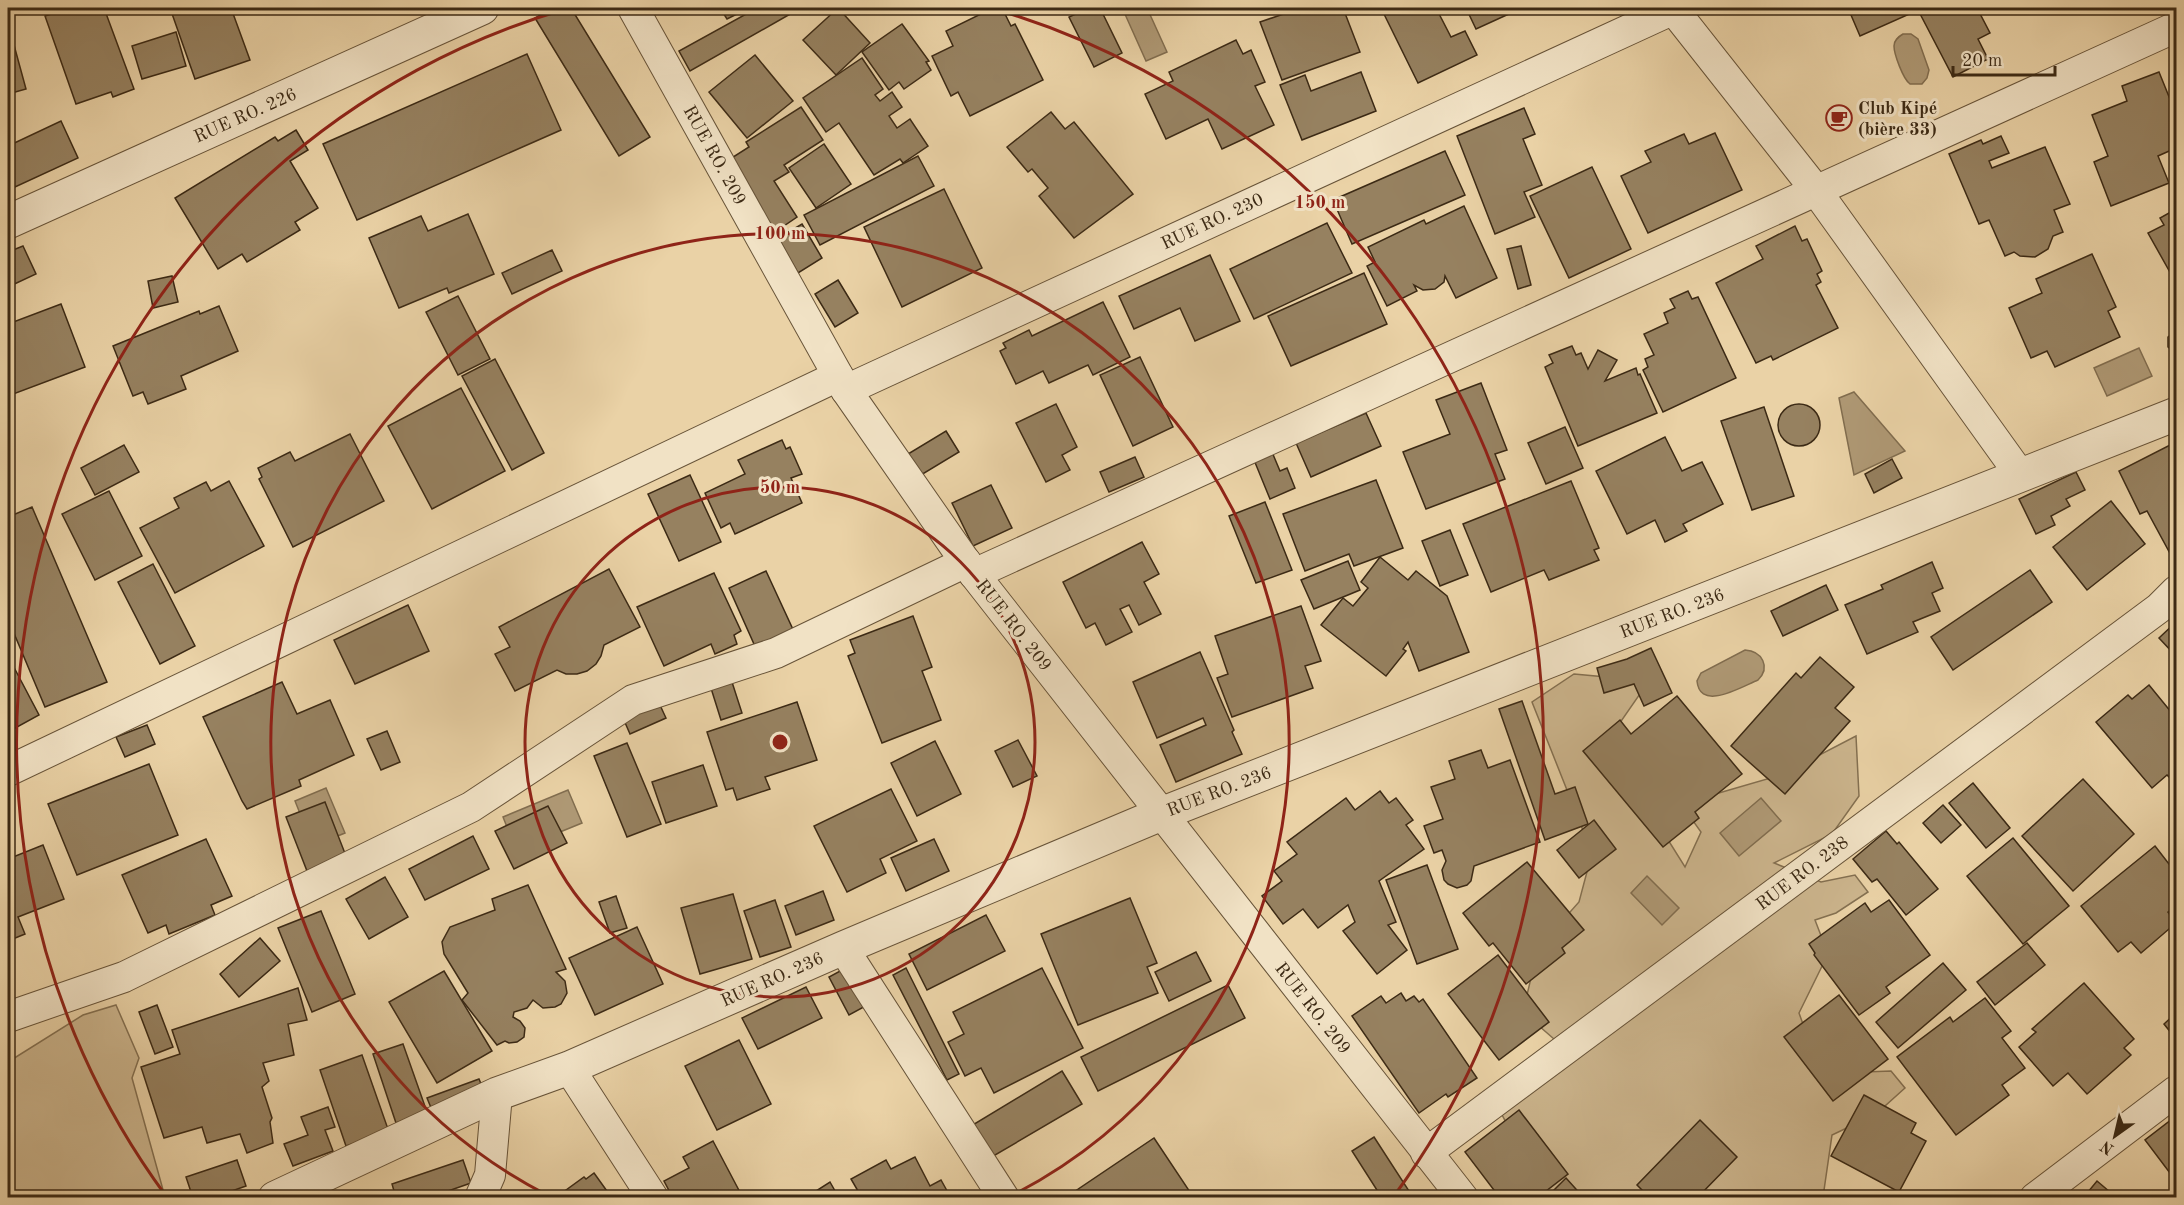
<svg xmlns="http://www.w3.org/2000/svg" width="2184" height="1205" font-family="'Old Standard TT',serif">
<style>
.green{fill:#ccb58d;stroke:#847051;stroke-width:1.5}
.water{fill:#af9975;stroke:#816d4f;stroke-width:1.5}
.building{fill:#968160;stroke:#3c2a15;stroke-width:1.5}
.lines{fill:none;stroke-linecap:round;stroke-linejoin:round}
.minor-casing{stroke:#685439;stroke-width:32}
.tertiary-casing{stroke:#685439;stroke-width:35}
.minor{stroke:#f1e2c5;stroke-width:30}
.tertiary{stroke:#f1e2c5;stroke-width:33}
.ring{fill:none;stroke:#8f2418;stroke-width:3}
.labels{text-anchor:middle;stroke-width:6;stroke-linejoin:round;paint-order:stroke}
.poi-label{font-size:18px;font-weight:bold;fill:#3c2a15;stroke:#f1e2c5;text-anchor:start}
.street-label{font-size:18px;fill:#3c2a15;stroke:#f1e2c5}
.centre{fill:#8f2418;stroke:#f1e2c5;stroke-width:3}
.ring-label{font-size:18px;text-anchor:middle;font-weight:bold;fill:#8f2418;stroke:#f1e2c5;stroke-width:6;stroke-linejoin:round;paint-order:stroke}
</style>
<rect width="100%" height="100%" fill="#ead2a6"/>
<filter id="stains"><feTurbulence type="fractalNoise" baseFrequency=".00333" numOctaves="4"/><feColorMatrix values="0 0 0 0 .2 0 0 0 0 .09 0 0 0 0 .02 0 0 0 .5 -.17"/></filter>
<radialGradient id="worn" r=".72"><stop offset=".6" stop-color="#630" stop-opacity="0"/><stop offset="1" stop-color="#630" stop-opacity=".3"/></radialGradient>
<g class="green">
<polygon points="1574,674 1649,681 1601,750 1660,827 1685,867 1701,832 1681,804 1781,775 1856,736 1859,796 1832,834 1774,863 1821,882 1855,875 1868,892 1836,913 1815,920 1828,954 1799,1013 1813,1052 1838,1073 1891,1071 1905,1088 1876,1114 1832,1135 1823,1197 1552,1197 1528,1164 1500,1111 1554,1039 1523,1012 1538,948 1579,902 1592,853 1532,702"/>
<polygon points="116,1005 139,1058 132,1078 165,1197 8,1197 8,1062 83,1015"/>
</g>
<g class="water">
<polygon points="1133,8 1147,8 1167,52 1146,61 1124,12"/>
<path d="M1903,34H1911L1918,39L1929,70L1927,78L1922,84H1910C1903,79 1894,54 1894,46C1894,40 1898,37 1903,34Z"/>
<polygon points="2139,348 2152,376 2107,396 2094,368"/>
<polygon points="1854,392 1905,451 1854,475 1839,398"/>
<path d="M1745,650C1762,651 1771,667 1758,680C1741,687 1700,712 1697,681L1701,673Z"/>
<polygon points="326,788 345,833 313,846 295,801"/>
<polygon points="568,790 582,823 516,850 503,817"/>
<polygon points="1761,798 1781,821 1739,856 1720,833"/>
<polygon points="1647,876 1679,908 1662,925 1631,893"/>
</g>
<g class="building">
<polygon points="71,8 104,8 134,89 113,97 111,92 76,104 45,16"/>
<polygon points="170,8 231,8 250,60 195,79"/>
<polygon points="553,8 571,8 650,137 619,156 535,18"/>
<polygon points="720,8 749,8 727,19"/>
<polygon points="757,8 798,8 799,9 690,71 679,51"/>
<polygon points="838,8 870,43 836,75 803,40"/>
<polygon points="993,8 1002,8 1011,26 1015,24 1043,80 970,116 958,92 951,96 932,56 953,46 946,31"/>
<polygon points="1089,8 1100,8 1122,53 1094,67 1069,17"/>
<polygon points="1301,8 1343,8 1360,52 1282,80 1260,22"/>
<polygon points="1381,8 1436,8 1451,37 1465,31 1477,55 1418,83"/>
<polygon points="1466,8 1522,8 1476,29"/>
<polygon points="1848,8 1911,8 1914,12 1860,36"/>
<polygon points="1917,8 1977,8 1990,33 1978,39 1988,59 1953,77"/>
<polygon points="8,23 26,89 8,94"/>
<polygon points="902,24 929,61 926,62 931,70 904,89 899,82 889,90 862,52"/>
<polygon points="176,32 186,66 142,79 132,46"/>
<polygon points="1236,40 1243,54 1251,50 1265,82 1255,86 1274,125 1222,149 1208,119 1166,139 1145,94 1173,81 1169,72"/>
<polygon points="527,54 561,130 357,220 323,144"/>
<polygon points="755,55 793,101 747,138 709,92"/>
<polygon points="862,58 883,89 875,95 880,101 892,92 902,107 889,116 897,128 910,119 928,146 903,163 900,159 874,175 839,123 826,132 803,98"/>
<polygon points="1361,72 1376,111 1302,140 1280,85 1305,75 1311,91"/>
<polygon points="2159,72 2176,114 2176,148 2158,156 2169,183 2111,206 2094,162 2108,156 2092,115 2127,101 2122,86"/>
<polygon points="801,107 823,140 784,165 789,172 774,181 797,217 772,234 730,159 749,147 746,142"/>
<polygon points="1524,108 1535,134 1523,139 1542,185 1524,192 1535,217 1495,234 1457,136"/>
<polygon points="1051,112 1065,129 1074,122 1133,194 1074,238 1039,196 1048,188 1032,169 1028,172 1007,147"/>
<polygon points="61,121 78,158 15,187 8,170 8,146"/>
<polygon points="296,130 308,150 290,161 318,208 295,222 300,230 247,262 242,254 218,269 175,198 275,137 278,141"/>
<polygon points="1715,133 1742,190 1648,233 1621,176 1651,162 1645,151 1684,134 1689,144"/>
<polygon points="2001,136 2009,153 1989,161 1992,168 2045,147 2070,204 2054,210 2063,232 2053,236 2048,249 2035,257 2020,256 2014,252 2005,256 1989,220 1979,224 1949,154 1981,140 1983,144"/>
<polygon points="824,144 851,184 816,208 789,168"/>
<polygon points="1445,151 1465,195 1352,244 1333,200"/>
<polygon points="918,156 934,186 820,245 804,215"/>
<polygon points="1592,167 1631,249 1569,278 1530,196"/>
<polygon points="944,189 982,268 902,307 864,227"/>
<polygon points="1464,206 1497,278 1456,298 1445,276 1444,282 1435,289 1423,290 1414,285 1417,291 1387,306 1367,266 1375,262 1368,247 1424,220 1426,224"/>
<polygon points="2176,209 2176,283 2148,233 2164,225 2160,218"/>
<polygon points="468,214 494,274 449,293 447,288 399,308 369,238 421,216 428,231"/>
<polygon points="1327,223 1352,273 1254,319 1230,269"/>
<polygon points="802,224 822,258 798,273 778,238"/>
<polygon points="1795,226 1802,241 1807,239 1822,271 1817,274 1821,282 1816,285 1838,328 1773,360 1771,356 1756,363 1716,283 1763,259 1756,246"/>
<polygon points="23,246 36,274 8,287 8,252"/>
<polygon points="1521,246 1531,285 1518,289 1507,249"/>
<polygon points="552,250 562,271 512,294 502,273"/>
<polygon points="2092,254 2116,307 2108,311 2120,337 2055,367 2047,351 2031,358 2009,308 2042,293 2036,279"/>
<polygon points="1210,255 1240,321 1195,341 1180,308 1134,329 1119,296"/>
<polygon points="1364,273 1387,324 1291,366 1268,316"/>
<polygon points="172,276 178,302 153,308 148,281"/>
<polygon points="838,280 858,313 835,327 815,294"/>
<polygon points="1688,291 1692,299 1698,297 1736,378 1663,412 1643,370 1648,367 1645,359 1654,355 1644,334 1668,323 1664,313 1675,308 1670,299"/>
<polygon points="458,296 490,359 458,375 426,312"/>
<polygon points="1103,302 1130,357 1093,375 1088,365 1049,383 1043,371 1016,384 1000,351 1006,348 1003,343 1029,330 1032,336"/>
<polygon points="61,304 85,367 8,396 8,324"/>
<polygon points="219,306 238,351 181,376 186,389 148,404 143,392 133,396 113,346 199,311 200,314"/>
<polygon points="2175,331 2176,331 2176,354 2168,347 2168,337"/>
<polygon points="1572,346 1576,355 1581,353 1588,369 1598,350 1617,360 1605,381 1636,368 1638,375 1640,374 1657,413 1578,446 1545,367 1553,363 1549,355"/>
<polygon points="1140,357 1173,427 1133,446 1100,375"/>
<polygon points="495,359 544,453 512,470 462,376"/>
<polygon points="1481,383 1507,450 1495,454 1505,479 1426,509 1403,452 1450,434 1436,400"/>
<polygon points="461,388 505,471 432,509 388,426"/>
<circle cx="1799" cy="425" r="21"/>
<polygon points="1056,404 1077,447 1062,455 1070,470 1046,482 1016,423"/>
<polygon points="1764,407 1794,496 1752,510 1721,421"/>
<polygon points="1366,413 1381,446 1311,477 1296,443"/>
<polygon points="1565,427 1583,468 1546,484 1528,443"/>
<polygon points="946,431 959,452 921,475 908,454"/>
<polygon points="350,434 384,501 293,547 259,479 262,477 258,468 290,452 295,461"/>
<polygon points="1665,437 1682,471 1702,462 1723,504 1683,524 1687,531 1665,542 1655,520 1627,534 1596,471"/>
<polygon points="782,440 786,449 790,447 802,474 791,478 802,503 735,534 730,523 721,528 705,493 745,474 738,460"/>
<polygon points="2176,442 2176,555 2172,557 2147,511 2140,514 2119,471"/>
<polygon points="124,445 139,472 95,495 81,468"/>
<polygon points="1272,452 1280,471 1287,468 1295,488 1270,499 1254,460"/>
<polygon points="1135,457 1144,477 1109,492 1100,472"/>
<polygon points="1892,459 1902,478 1874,493 1865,474"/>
<polygon points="2076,472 2085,490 2066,499 2070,506 2051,516 2055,525 2036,534 2019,499"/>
<polygon points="690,475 721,542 679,561 648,494"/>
<polygon points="1376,480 1403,548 1354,566 1349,554 1305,571 1283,514"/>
<polygon points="229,481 264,546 175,593 140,528 179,508 174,498 206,482 211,491"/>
<polygon points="1571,481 1599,548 1594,550 1599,560 1549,580 1544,570 1491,592 1463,524"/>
<polygon points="991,485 1012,528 973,546 952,503"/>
<polygon points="109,491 142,556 95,580 62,514"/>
<polygon points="2111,501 2145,544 2087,590 2053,547"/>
<polygon points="1265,502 1292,570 1256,583 1229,516"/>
<polygon points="32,507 107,682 45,707 8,619 8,517"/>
<polygon points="1450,530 1468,575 1440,586 1422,541"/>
<polygon points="1142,542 1159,574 1144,582 1161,614 1139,625 1129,605 1120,609 1132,632 1106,645 1095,623 1086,628 1063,582"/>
<polygon points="1380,557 1408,580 1416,571 1447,596 1469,652 1419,671 1408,642 1403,649 1406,651 1386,676 1321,625 1343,598 1353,606 1368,588 1361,582"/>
<polygon points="1348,561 1360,590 1314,609 1301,580"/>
<polygon points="1932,562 1943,588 1932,593 1940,611 1913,622 1918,632 1867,654 1845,605 1883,589 1881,585"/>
<polygon points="153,564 195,646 160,664 118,582"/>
<polygon points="609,569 640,627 604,645 601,656 596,664 587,671 577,674 566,674 557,670 515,691 495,654 510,647 499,627"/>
<polygon points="2030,570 2052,602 1953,670 1931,637"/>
<polygon points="766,571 796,636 758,653 729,588"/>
<polygon points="714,573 741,631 734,635 737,644 715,654 711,644 664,666 637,607"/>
<polygon points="1826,585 1838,610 1783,636 1771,611"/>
<polygon points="408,605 429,651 355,684 334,640"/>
<polygon points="1301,606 1321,661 1305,666 1313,688 1232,717 1217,678 1228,674 1215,636"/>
<polygon points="913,616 932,667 922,671 941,720 882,743 848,656 855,653 850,640"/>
<polygon points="2176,622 2176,656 2159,638"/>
<polygon points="1651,648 1672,693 1644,706 1634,684 1604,693 1597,668 1627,659"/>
<polygon points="1200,652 1234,730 1232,732 1242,754 1176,782 1160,745 1206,725 1203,718 1157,738 1133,682"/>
<polygon points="8,656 39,715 8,732"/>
<polygon points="1820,657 1854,687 1835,708 1850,721 1785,794 1731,746 1796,673 1801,678"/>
<polygon points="731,679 742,713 721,720 710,685"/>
<polygon points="282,682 297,714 330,700 354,755 299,780 301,786 247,809 242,801 203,717"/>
<polygon points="2149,685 2176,718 2176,780 2174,782 2167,775 2152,788 2096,722 2128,695 2132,699"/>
<polygon points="1677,696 1742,774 1695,812 1699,818 1663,847 1583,751 1620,720 1631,734"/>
<polygon points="1522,701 1555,794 1575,787 1588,824 1545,840 1499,709"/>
<polygon points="797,702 817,760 765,777 770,789 737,800 733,788 726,790 707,732"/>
<polygon points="659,703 666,718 630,734 623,718"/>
<polygon points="147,725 155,744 125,757 116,737"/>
<polygon points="387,731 400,762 381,770 367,739"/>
<polygon points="1018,740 1037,776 1013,787 995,751"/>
<polygon points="935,741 961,794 917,816 891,763"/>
<polygon points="627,743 661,824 627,837 594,756"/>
<polygon points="1481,750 1488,768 1510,760 1540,842 1474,866 1471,881 1467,885 1457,888 1448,884 1444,880 1442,870 1446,861 1442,850 1434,853 1424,826 1443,819 1431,787 1455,779 1449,761"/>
<polygon points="149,764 178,835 77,875 48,804"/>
<polygon points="703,765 717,806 666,823 652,782"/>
<polygon points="2083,779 2134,834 2073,891 2022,836"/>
<polygon points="1973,783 2010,828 1986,848 1949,803"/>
<polygon points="891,789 917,841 880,859 886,873 847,892 814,826"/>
<polygon points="1380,791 1389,803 1396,798 1413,820 1406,825 1424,849 1379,881 1396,922 1388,925 1407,950 1377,974 1343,931 1355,922 1348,905 1318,928 1303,909 1283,924 1262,896 1282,881 1274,871 1297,854 1287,842 1346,798 1355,810"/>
<polygon points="325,802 346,856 307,871 286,817"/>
<polygon points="1943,805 1961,825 1941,843 1923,823"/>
<polygon points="548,806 567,843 514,869 495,831"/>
<polygon points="1594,820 1616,849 1579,878 1557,850"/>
<polygon points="1886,831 1897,844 1899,842 1938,889 1906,915 1877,879 1872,882 1853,859"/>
<polygon points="473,836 489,869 425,900 409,869"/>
<polygon points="2013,838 2069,906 2023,944 1967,876"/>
<polygon points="206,839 232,896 211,905 215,915 169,934 166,925 148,933 122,875"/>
<polygon points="934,839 949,871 906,891 891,858"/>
<polygon points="43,845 64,899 18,917 25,934 8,941 8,859"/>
<polygon points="2155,846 2176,873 2176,905 2168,912 2176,923 2141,953 2131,942 2118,952 2081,906"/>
<polygon points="1527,862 1584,930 1562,948 1565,953 1526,984 1493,943 1489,946 1463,913"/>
<polygon points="1427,865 1458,949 1417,964 1386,880"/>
<polygon points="385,877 408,917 369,939 346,899"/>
<polygon points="528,885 566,969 556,972 565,981 567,993 561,1004 555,1007 543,1008 533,1000 527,1008 514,1012 513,1017 520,1021 525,1028 524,1037 517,1042 509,1043 505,1041 497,1045 462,1000 468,993 444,954 442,942 450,927 495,910 492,899"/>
<polygon points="823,891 834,920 796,935 785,906"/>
<polygon points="733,894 752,959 700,974 681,908"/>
<polygon points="616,896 627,928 610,933 599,902"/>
<polygon points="1130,898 1157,963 1147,967 1158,993 1078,1025 1041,934"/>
<polygon points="775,900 791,947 760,957 744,911"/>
<polygon points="1889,900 1930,955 1886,987 1890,993 1859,1015 1814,955 1815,953 1809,944 1865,903 1871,912"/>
<polygon points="321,911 355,994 312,1012 278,928"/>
<polygon points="986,915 1005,951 927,990 909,954"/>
<polygon points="637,927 663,984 595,1015 569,958"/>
<polygon points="260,938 280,961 239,997 220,974"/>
<polygon points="2027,943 2045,965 1995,1005 1977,982"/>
<polygon points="1196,952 1211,981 1169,1001 1155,972"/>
<polygon points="1498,955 1549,1022 1499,1060 1448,994"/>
<polygon points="1943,963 1966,990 1898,1048 1876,1022"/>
<polygon points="853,964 873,1002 849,1015 829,977"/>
<polygon points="906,968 959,1074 947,1080 893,975"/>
<polygon points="1042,968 1083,1048 994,1093 981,1068 965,1076 948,1042 964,1034 953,1012"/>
<polygon points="444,971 492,1051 437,1083 389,1002"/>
<polygon points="2084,983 2134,1039 2124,1048 2131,1055 2087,1094 2068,1073 2053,1086 2019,1047 2036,1032 2032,1029"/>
<polygon points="1228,985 1245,1018 1098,1091 1081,1057"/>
<polygon points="806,987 822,1018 758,1049 742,1018"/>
<polygon points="298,988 307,1020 288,1024 294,1055 263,1063 269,1081 262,1087 272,1118 270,1122 273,1143 247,1153 240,1134 207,1143 202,1127 164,1138 141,1067 180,1054 172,1030"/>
<polygon points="1401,993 1406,1001 1414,996 1419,1002 1423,999 1477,1078 1448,1097 1446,1094 1419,1113 1352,1016 1381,996 1386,1003"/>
<polygon points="1839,995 1888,1059 1833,1101 1784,1037"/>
<polygon points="1985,998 2011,1031 2002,1038 2025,1068 2002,1085 2009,1095 1956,1135 1897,1057 1950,1017 1953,1022"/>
<polygon points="157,1005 173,1047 155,1054 139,1012"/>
<polygon points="2176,1013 2176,1039 2164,1024"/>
<polygon points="739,1040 771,1104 717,1130 685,1066"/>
<polygon points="403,1044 427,1112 396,1123 373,1054"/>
<polygon points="362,1055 389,1132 346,1146 320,1070"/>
<polygon points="1062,1071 1082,1104 990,1158 971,1126"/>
<polygon points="479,1079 486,1096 434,1115 427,1098"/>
<polygon points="1864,1095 1916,1123 1911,1133 1926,1141 1899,1192 1831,1156"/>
<polygon points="328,1107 335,1127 325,1130 333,1151 293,1166 284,1144 308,1135 301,1117"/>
<polygon points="1519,1110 1568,1174 1537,1198 1500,1198 1465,1152"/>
<polygon points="2176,1116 2176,1181 2145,1140"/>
<polygon points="1700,1120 1737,1157 1697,1198 1650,1198 1637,1185"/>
<polygon points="1374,1137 1409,1191 1399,1198 1382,1198 1352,1151"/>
<polygon points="1154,1138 1192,1195 1188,1198 1065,1198"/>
<polygon points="713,1141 743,1198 673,1198 664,1181 689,1168 683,1157"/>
<polygon points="915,1157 930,1186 941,1180 951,1198 862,1198 851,1179 886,1160 891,1169"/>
<polygon points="237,1160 246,1186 212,1198 193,1198 186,1177"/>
<polygon points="463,1160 471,1183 428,1198 396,1198 392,1184"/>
<polygon points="594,1173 612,1198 560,1198 563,1195 562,1193 584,1177 586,1179"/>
<polygon points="1566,1178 1584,1198 1546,1198"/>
<polygon points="2097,1181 2117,1198 2083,1198"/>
<polygon points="830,1182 839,1198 805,1198"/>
<polygon points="1292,1191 1295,1198 1278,1198"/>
<polygon points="1896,1191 1908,1198 1892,1198"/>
</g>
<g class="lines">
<g class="minor-casing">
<g id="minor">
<polyline points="633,8 846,390 974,574 1463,1198"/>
<polyline points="1673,9 1815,189 2021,476"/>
<polyline points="846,390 1676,8"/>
<path d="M974,574C1375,392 1775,207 2176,27"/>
<polyline points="8,771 838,376"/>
<polyline points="843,948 1004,1198"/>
<polyline points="8,1017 124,977 471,807 633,700 776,653 966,562"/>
<polyline points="569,1068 653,1198"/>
<polyline points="1426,1153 2159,608 2176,591"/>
<polyline points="480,1198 490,1175 497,1094"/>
<polyline points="2035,1198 2176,1091"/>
</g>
</g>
<g class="tertiary-casing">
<g id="tertiary">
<polyline points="8,222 482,8"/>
<polyline points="275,1198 497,1094 569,1068 843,948 1161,814 2176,414"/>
</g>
</g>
<use href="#minor" class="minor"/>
<use href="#tertiary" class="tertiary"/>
</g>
<g class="ring">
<circle cx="780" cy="742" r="255"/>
<path d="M549 1196A509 509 0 1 1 1011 1196"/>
<path d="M166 1196A764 764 0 0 1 569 8M991 8A764 764 0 0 1 1394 1196"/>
</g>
<defs>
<g id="cafe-ring" transform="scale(1.35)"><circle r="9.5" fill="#f1e2c5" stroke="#8f2418" stroke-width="1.5"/><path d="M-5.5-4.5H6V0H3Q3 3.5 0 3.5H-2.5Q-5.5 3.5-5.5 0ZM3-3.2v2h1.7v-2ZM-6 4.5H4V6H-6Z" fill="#8f2418"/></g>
</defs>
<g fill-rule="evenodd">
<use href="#cafe-ring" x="1839" y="118"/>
</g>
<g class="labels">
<g class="poi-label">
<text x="1858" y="114">Club Kipé<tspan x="1858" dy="21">(bière 33)</tspan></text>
</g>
<g class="street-label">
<text transform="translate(245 115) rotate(-24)" y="6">RUE RO. 226</text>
<text transform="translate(715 155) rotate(61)" y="6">RUE RO. 209</text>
<text transform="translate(1212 221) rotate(-25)" y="6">RUE RO. 230</text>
<text transform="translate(1672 613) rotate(-21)" y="6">RUE RO. 236</text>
<text transform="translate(1014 625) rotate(52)" y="6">RUE RO. 209</text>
<text transform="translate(1219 791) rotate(-21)" y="6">RUE RO. 236</text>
<text transform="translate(1802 873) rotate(-37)" y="6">RUE RO. 238</text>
<text transform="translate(772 979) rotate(-24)" y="6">RUE RO. 236</text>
<text transform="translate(1313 1008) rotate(52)" y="6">RUE RO. 209</text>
</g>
</g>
<circle cx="780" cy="742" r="9" class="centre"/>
<g class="ring-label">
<text x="1320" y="208">150 m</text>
<text x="780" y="239">100 m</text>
<text x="780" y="493">50 m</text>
</g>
<rect width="2184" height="1205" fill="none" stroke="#ead2a6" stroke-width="30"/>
<rect x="9" y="9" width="2166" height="1187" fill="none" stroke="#3c2a15" stroke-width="3"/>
<rect x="15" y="15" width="2154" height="1175" fill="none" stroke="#3c2a15" stroke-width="1.5"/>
<g transform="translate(2115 1136) rotate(214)" stroke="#f1e2c5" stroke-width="4.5" paint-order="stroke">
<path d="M0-4.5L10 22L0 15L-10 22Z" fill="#3c2a15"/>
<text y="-9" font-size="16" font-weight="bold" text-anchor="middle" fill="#3c2a15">N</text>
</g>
<path d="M1953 66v9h102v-9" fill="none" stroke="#3c2a15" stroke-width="3"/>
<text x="1962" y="66" font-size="18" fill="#3c2a15" stroke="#f1e2c5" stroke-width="4.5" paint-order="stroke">20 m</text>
<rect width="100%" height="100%" filter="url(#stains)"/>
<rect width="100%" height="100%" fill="url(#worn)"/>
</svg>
